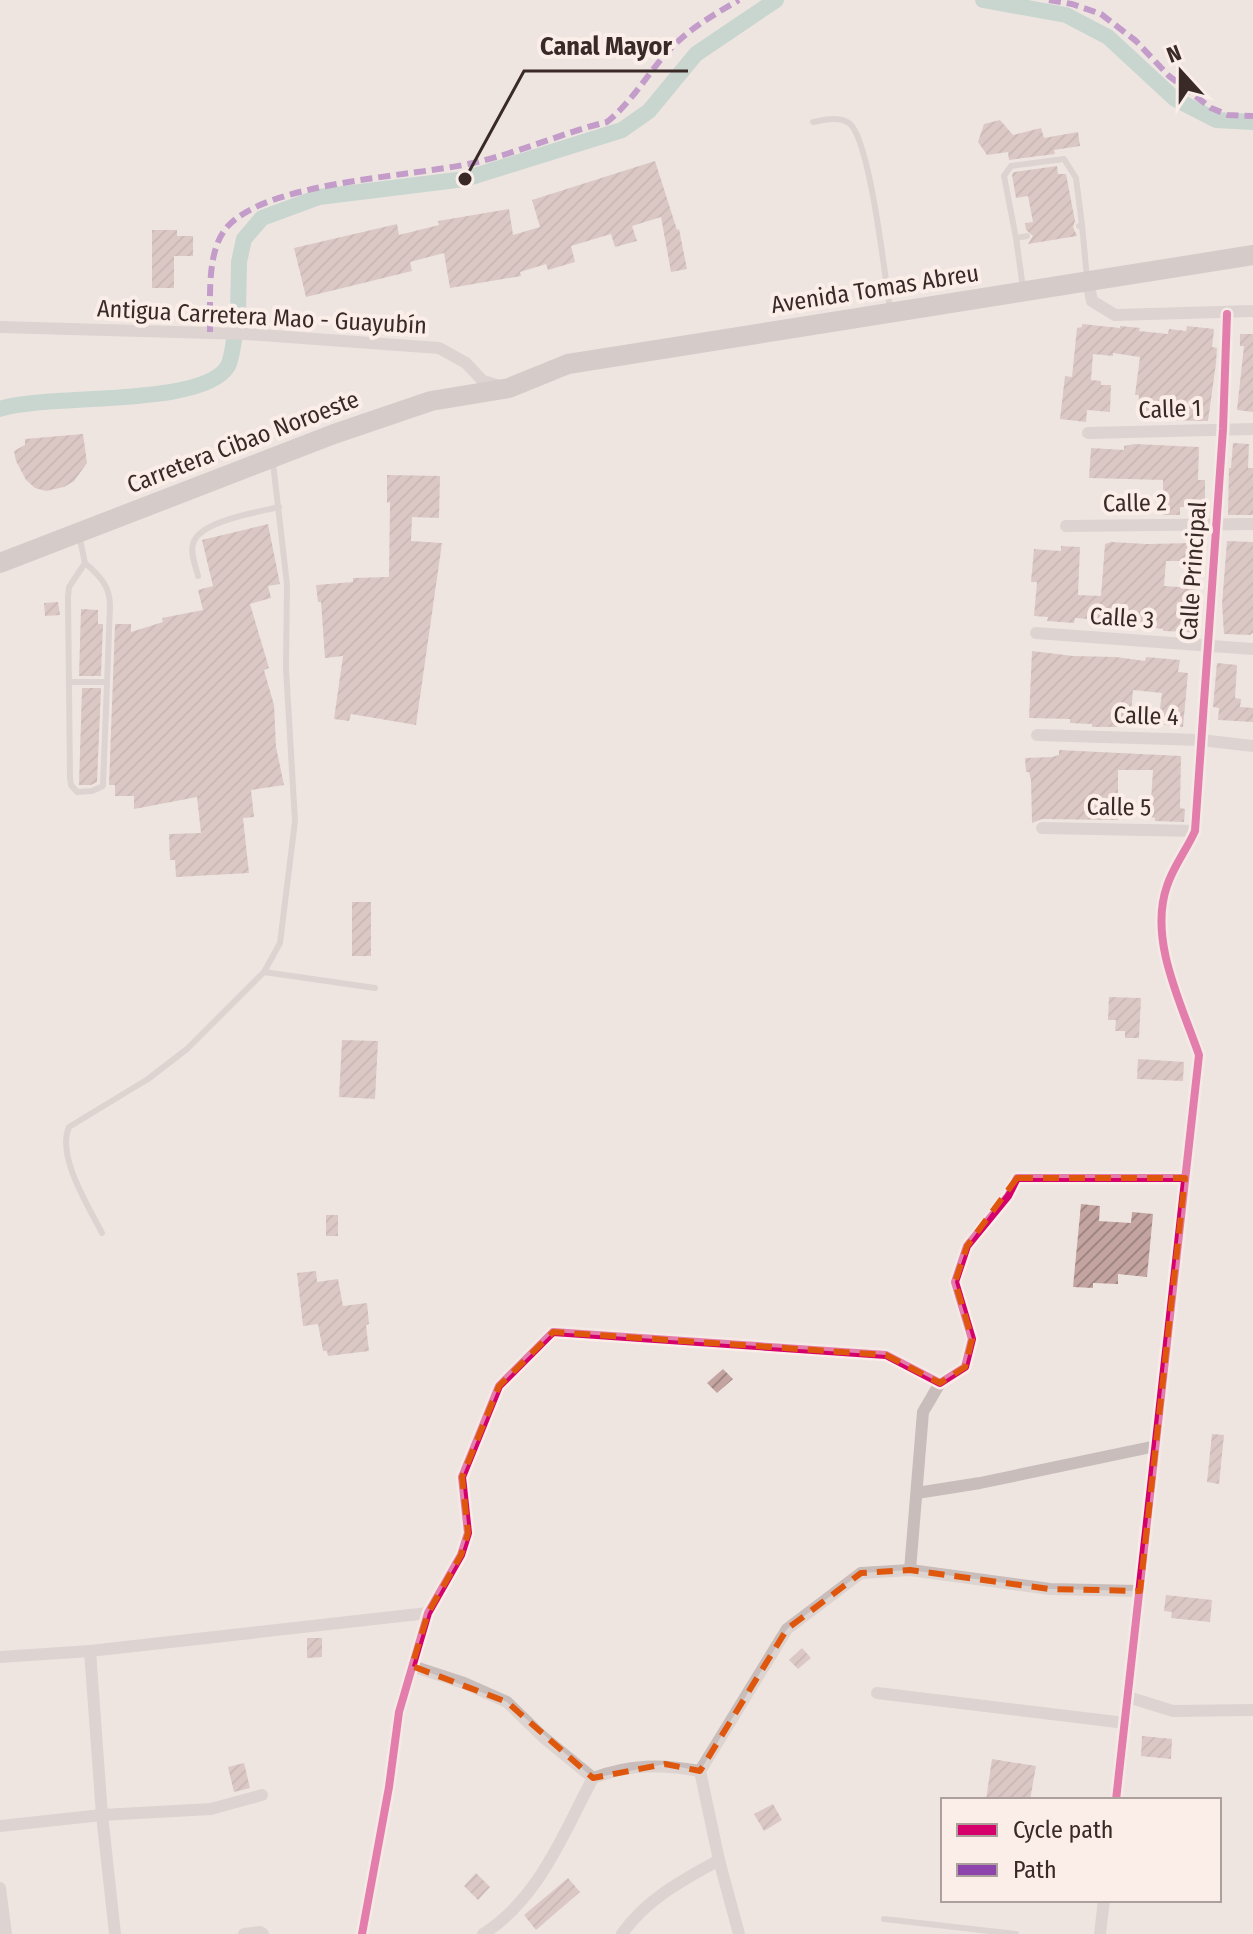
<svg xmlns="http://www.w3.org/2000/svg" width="1253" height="1934" font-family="'Fira Sans Condensed',sans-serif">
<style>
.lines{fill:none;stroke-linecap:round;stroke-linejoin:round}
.canal{stroke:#9bc3ba;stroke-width:16}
.building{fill:url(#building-hatch)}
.lane{stroke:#c8bdba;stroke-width:6}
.street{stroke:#c8bdba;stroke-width:12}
.primary{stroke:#b6aba9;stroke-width:20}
.quiet{stroke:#8e44ad;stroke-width:6;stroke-dasharray:12 6;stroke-linecap:butt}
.cycleway-casing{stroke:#fbeee8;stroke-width:13}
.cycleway{stroke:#d6006c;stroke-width:8}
.marked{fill:none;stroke:#df570d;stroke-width:6;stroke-dasharray:16 10;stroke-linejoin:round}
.labels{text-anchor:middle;stroke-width:8;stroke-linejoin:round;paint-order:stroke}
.street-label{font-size:24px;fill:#392927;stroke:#fbeee8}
.leader{fill:none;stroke:#392927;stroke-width:3}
.callout-dot{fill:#392927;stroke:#fbeee8;stroke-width:3}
.callout-label{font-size:26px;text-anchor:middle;font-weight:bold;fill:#392927;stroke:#fbeee8;stroke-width:8;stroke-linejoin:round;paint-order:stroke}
</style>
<defs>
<pattern id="building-hatch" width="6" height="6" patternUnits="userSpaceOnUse" patternTransform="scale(2)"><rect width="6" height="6" fill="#c4a4a1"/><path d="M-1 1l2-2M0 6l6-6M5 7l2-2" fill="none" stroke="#a08683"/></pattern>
</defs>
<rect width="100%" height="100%" fill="#eee5e1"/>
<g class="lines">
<g class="canal">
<polyline points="983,0 1066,15 1108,37 1175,99 1216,120 1253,122"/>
<polyline points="238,314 239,262 244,239 262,218 319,197 465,179 622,130 649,111 696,54 776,0"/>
<path d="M0,409C48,393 203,408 228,366C232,358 233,344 235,335"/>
</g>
</g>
<g class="building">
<polygon points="1000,120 1013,135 1041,128 1044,138 1078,132 1080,146 1054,150 1055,154 1009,160 1008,152 987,155 978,142 984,124"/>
<polygon points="655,161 677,230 679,229 687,269 671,272 661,217 632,226 637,241 615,247 611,234 571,246 575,262 548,270 546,264 520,272 521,276 450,288 444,253 410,262 412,271 306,297 294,248 397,224 399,235 439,225 438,221 509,209 513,235 540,227 532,200"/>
<polygon points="1057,166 1058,174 1066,174 1075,221 1073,227 1077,236 1028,244 1033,236 1026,230 1025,223 1033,222 1028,196 1016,198 1012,175 1014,172"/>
<polygon points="152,230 177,230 177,236 193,236 193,256 174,256 174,288 152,288"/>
<polygon points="1082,324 1120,328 1120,326 1140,328 1139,331 1168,334 1169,329 1186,331 1187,326 1214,329 1212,347 1217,348 1216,363 1208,421 1161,420 1161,412 1138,410 1139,395 1135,395 1140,357 1113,353 1113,356 1093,354 1091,380 1101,381 1101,385 1111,385 1110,412 1087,410 1086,422 1060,419 1065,376 1072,377 1077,328 1082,327"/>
<polygon points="1240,334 1253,334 1253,412 1237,410 1244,346 1240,346"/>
<polygon points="83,434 87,463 74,481 64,487 46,491 35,488 26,480 16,461 14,451 25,445 25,439"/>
<polygon points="1233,443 1249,444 1248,468 1253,468 1253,515 1228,515 1229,468 1231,468"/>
<polygon points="1135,444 1199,447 1198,480 1205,480 1205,507 1180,507 1180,515 1163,515 1163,480 1089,478 1091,448 1124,450 1124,446"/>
<polygon points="387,475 440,476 439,518 412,517 411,541 442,543 416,725 351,714 349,721 334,719 343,656 325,658 321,602 318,602 316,585 353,582 353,578 389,577 390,502 387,503"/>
<polygon points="268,524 280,584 268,586 271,598 250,604 269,668 264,670 274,705 276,747 284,785 251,790 254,817 243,818 249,873 176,877 175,860 170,860 169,834 201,833 197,797 134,809 134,796 115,796 115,785 109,785 115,624 131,624 131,632 163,622 162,618 203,610 198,590 213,586 202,540"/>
<polygon points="1227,541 1253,542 1253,633 1250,635 1224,634 1222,604"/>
<polygon points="1111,542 1147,544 1194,543 1194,561 1166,561 1164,586 1195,588 1192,632 1163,631 1163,629 1147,627 1147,625 1140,623 1103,620 1075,618 1074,623 1047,621 1048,617 1034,616 1037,582 1031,582 1034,549 1061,551 1061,546 1080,547 1078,595 1101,596 1105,544"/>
<polygon points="58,602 60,615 45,616 44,603"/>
<polygon points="81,609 98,610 98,624 103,624 101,676 79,676"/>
<polygon points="1032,651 1073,656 1116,657 1145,661 1146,657 1180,660 1178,672 1188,673 1183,727 1158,724 1162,693 1133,690 1130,727 1092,727 1092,724 1070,723 1070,719 1029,718"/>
<polygon points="1217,663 1237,665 1235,698 1241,699 1240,707 1253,708 1253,722 1218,720 1219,708 1213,707"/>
<polygon points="82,688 101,688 97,782 91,785 79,785"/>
<polygon points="1059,750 1181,756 1180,808 1185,809 1184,822 1155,821 1155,818 1150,817 1153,770 1118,770 1118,820 1042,819 1032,823 1031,780 1029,772 1026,772 1025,758 1052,757 1059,755"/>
<rect x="352" y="902" width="19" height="54"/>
<polygon points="1109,997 1141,998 1139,1038 1125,1038 1125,1031 1115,1031 1116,1020 1108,1020"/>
<polygon points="342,1040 378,1041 375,1099 339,1097"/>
<polygon points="1138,1059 1184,1062 1183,1081 1137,1079"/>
<polygon points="1081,1204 1100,1206 1099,1221 1131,1223 1132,1212 1153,1214 1147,1277 1118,1274 1118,1284 1093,1283 1093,1288 1073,1287"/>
<rect x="326" y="1215" width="12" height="21"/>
<polygon points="316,1271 317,1282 338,1279 343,1306 367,1303 369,1324 366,1325 369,1351 328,1356 327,1351 323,1351 318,1324 303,1326 297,1273"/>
<polygon points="723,1369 733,1379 717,1393 707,1383"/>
<polygon points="1212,1434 1224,1435 1219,1484 1207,1482"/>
<polygon points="1166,1595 1212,1600 1210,1622 1171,1618 1172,1612 1164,1611"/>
<polygon points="307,1638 322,1638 322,1657 307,1658"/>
<polygon points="802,1648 811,1658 798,1669 789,1660"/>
<polygon points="1142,1736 1172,1739 1171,1759 1141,1756"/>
<polygon points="992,1759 1036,1766 1030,1800 986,1800"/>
<polygon points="244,1763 250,1788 234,1792 228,1767"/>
<polygon points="773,1804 782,1820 764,1831 754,1814"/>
<polygon points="476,1873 490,1887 478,1900 464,1886"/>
<polygon points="568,1878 580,1892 536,1930 524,1915"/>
</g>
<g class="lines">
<g class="lane">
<path d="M813,122C824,120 838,116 849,123C870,138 885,278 890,309"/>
<polyline points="1079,226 1082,225 1087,278"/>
<polyline points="1016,238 1004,176 1011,166 1064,159 1076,178 1082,225"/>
<polyline points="1023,288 1016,238 1027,236"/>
<path d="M79,535L85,563L69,587L68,597L70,778L71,785L77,792L92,791L103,786L110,606C110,586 100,576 85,563"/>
<path d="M198,576C196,567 190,554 193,544C198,521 259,512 279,507"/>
<polyline points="70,682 107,682"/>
<polyline points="264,972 375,988"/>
<path d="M102,1233C89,1207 56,1156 69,1127L148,1079L187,1049L264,972L280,943L295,821L286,668L287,584L273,463"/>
<polyline points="884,1919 1016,1934"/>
</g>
<g class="street">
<polyline points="1088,281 1092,301 1115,315 1253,311"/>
<polyline points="0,327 246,334 439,348 466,363 483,381 500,386"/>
<polyline points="1088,433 1253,429"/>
<polyline points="1066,526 1253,524"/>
<polyline points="1036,633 1253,649"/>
<polyline points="1037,735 1201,740 1253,746"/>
<polyline points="1042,828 1195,831"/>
<polyline points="917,1493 980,1483 1156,1446"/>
<polyline points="910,1570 923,1412 940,1383"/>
<polyline points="90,1651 102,1815 115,1934"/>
<polyline points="0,1657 90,1651 428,1613"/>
<polyline points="412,1666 464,1683 507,1702 543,1737 593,1778"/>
<polyline points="877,1693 1125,1723"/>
<polyline points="1128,1697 1173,1711 1253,1710"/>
<path d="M1116,1800L1199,1055C1182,1005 1148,940 1167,886C1173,867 1187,849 1195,831L1223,429L1227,314"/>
<polyline points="0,1826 102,1815 211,1809 262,1795"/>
<polyline points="0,1888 6,1934"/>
<polyline points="244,1934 260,1932 263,1934"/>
<polyline points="362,1934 389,1787 399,1712 428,1613 461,1555 468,1533 462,1477 499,1386 553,1332 886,1355 940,1383 965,1367 972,1339 955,1282 967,1246 1008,1196 1017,1178 1185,1178"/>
<path d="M483,1934C539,1899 563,1834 593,1778C630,1764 662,1764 700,1771"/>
<path d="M622,1934C646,1899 683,1880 719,1860"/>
<polyline points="739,1934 719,1860 700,1771 787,1629 861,1573 910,1570 1050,1589 1140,1591"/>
<polyline points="1100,1934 1104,1900"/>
</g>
<polyline class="primary" points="0,563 334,434 431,401 509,388 568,364 1253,255"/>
<g class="quiet">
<polyline points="1049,0 1072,4 1101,14 1136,41 1169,76 1211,108 1228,115 1253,116"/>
<path d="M210,332C211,301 205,251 228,226C270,181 411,177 473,163C518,153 562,133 607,122C634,100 649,71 672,47C692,27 715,14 739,0"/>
</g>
<g class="cycleway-casing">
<g id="cycleway">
<path d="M1116,1800L1199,1055C1182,1005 1148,940 1167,886C1173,867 1187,849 1195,831L1223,429L1227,314"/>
<polyline points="362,1934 389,1787 399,1712 428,1613 461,1555 468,1533 462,1477 499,1386 553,1332 886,1355 940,1383 965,1367 972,1339 955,1282 967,1246 1008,1196 1017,1178 1185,1178"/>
</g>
</g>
<use href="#cycleway" class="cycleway"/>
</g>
<path d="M0 0H1253V1934H0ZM1017,1178H1185L1140,1591L1050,1589L910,1570L861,1573L787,1629L700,1771L665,1764L593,1778L507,1702L412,1666L428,1613L461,1555L468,1533L462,1477L499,1386L553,1332L886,1355L940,1383L965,1367L972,1339L955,1282L967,1246Z" fill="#eee5e1" fill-opacity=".55" fill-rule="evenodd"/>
<path class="marked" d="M1017,1178H1185L1140,1591L1050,1589L910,1570L861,1573L787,1629L700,1771L665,1764L593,1778L507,1702L412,1666L428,1613L461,1555L468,1533L462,1477L499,1386L553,1332L886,1355L940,1383L965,1367L972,1339L955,1282L967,1246Z"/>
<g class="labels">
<g class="street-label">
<text transform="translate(875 289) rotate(-9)" y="8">Avenida Tomas Abreu</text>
<text transform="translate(262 317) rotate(3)" y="8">Antigua Carretera Mao - Guayubín</text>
<text transform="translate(1170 409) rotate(-2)" y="8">Calle 1</text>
<text transform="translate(243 442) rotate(-21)" y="8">Carretera Cibao Noroeste</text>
<text transform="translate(1135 503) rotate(-1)" y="8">Calle 2</text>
<text transform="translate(1193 571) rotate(-86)" y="8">Calle Principal</text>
<text transform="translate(1122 618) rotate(4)" y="8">Calle 3</text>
<text transform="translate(1146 716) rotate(2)" y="8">Calle 4</text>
<text transform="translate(1119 807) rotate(1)" y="8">Calle 5</text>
</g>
</g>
<path class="leader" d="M465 179L524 71H688"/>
<circle class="callout-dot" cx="465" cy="179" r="8"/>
<g class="callout-label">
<text x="606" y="55">Canal Mayor</text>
</g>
<rect x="941" y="1798" width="280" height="104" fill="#fbeee8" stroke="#ad9f9b" stroke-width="2"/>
<rect x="957" y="1824" width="40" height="12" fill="#d6006c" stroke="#ad9f9b" stroke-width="2"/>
<text x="1013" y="1838" font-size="24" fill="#392927">Cycle path</text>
<rect x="957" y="1864" width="40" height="12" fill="#8e44ad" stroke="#ad9f9b" stroke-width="2"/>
<text x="1013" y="1878" font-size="24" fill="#392927">Path</text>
<g transform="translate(1181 72) rotate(339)" stroke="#fbeee8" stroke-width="6" paint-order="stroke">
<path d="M0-6L14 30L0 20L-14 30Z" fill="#392927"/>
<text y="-12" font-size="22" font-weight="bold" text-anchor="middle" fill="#392927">N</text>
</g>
</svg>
